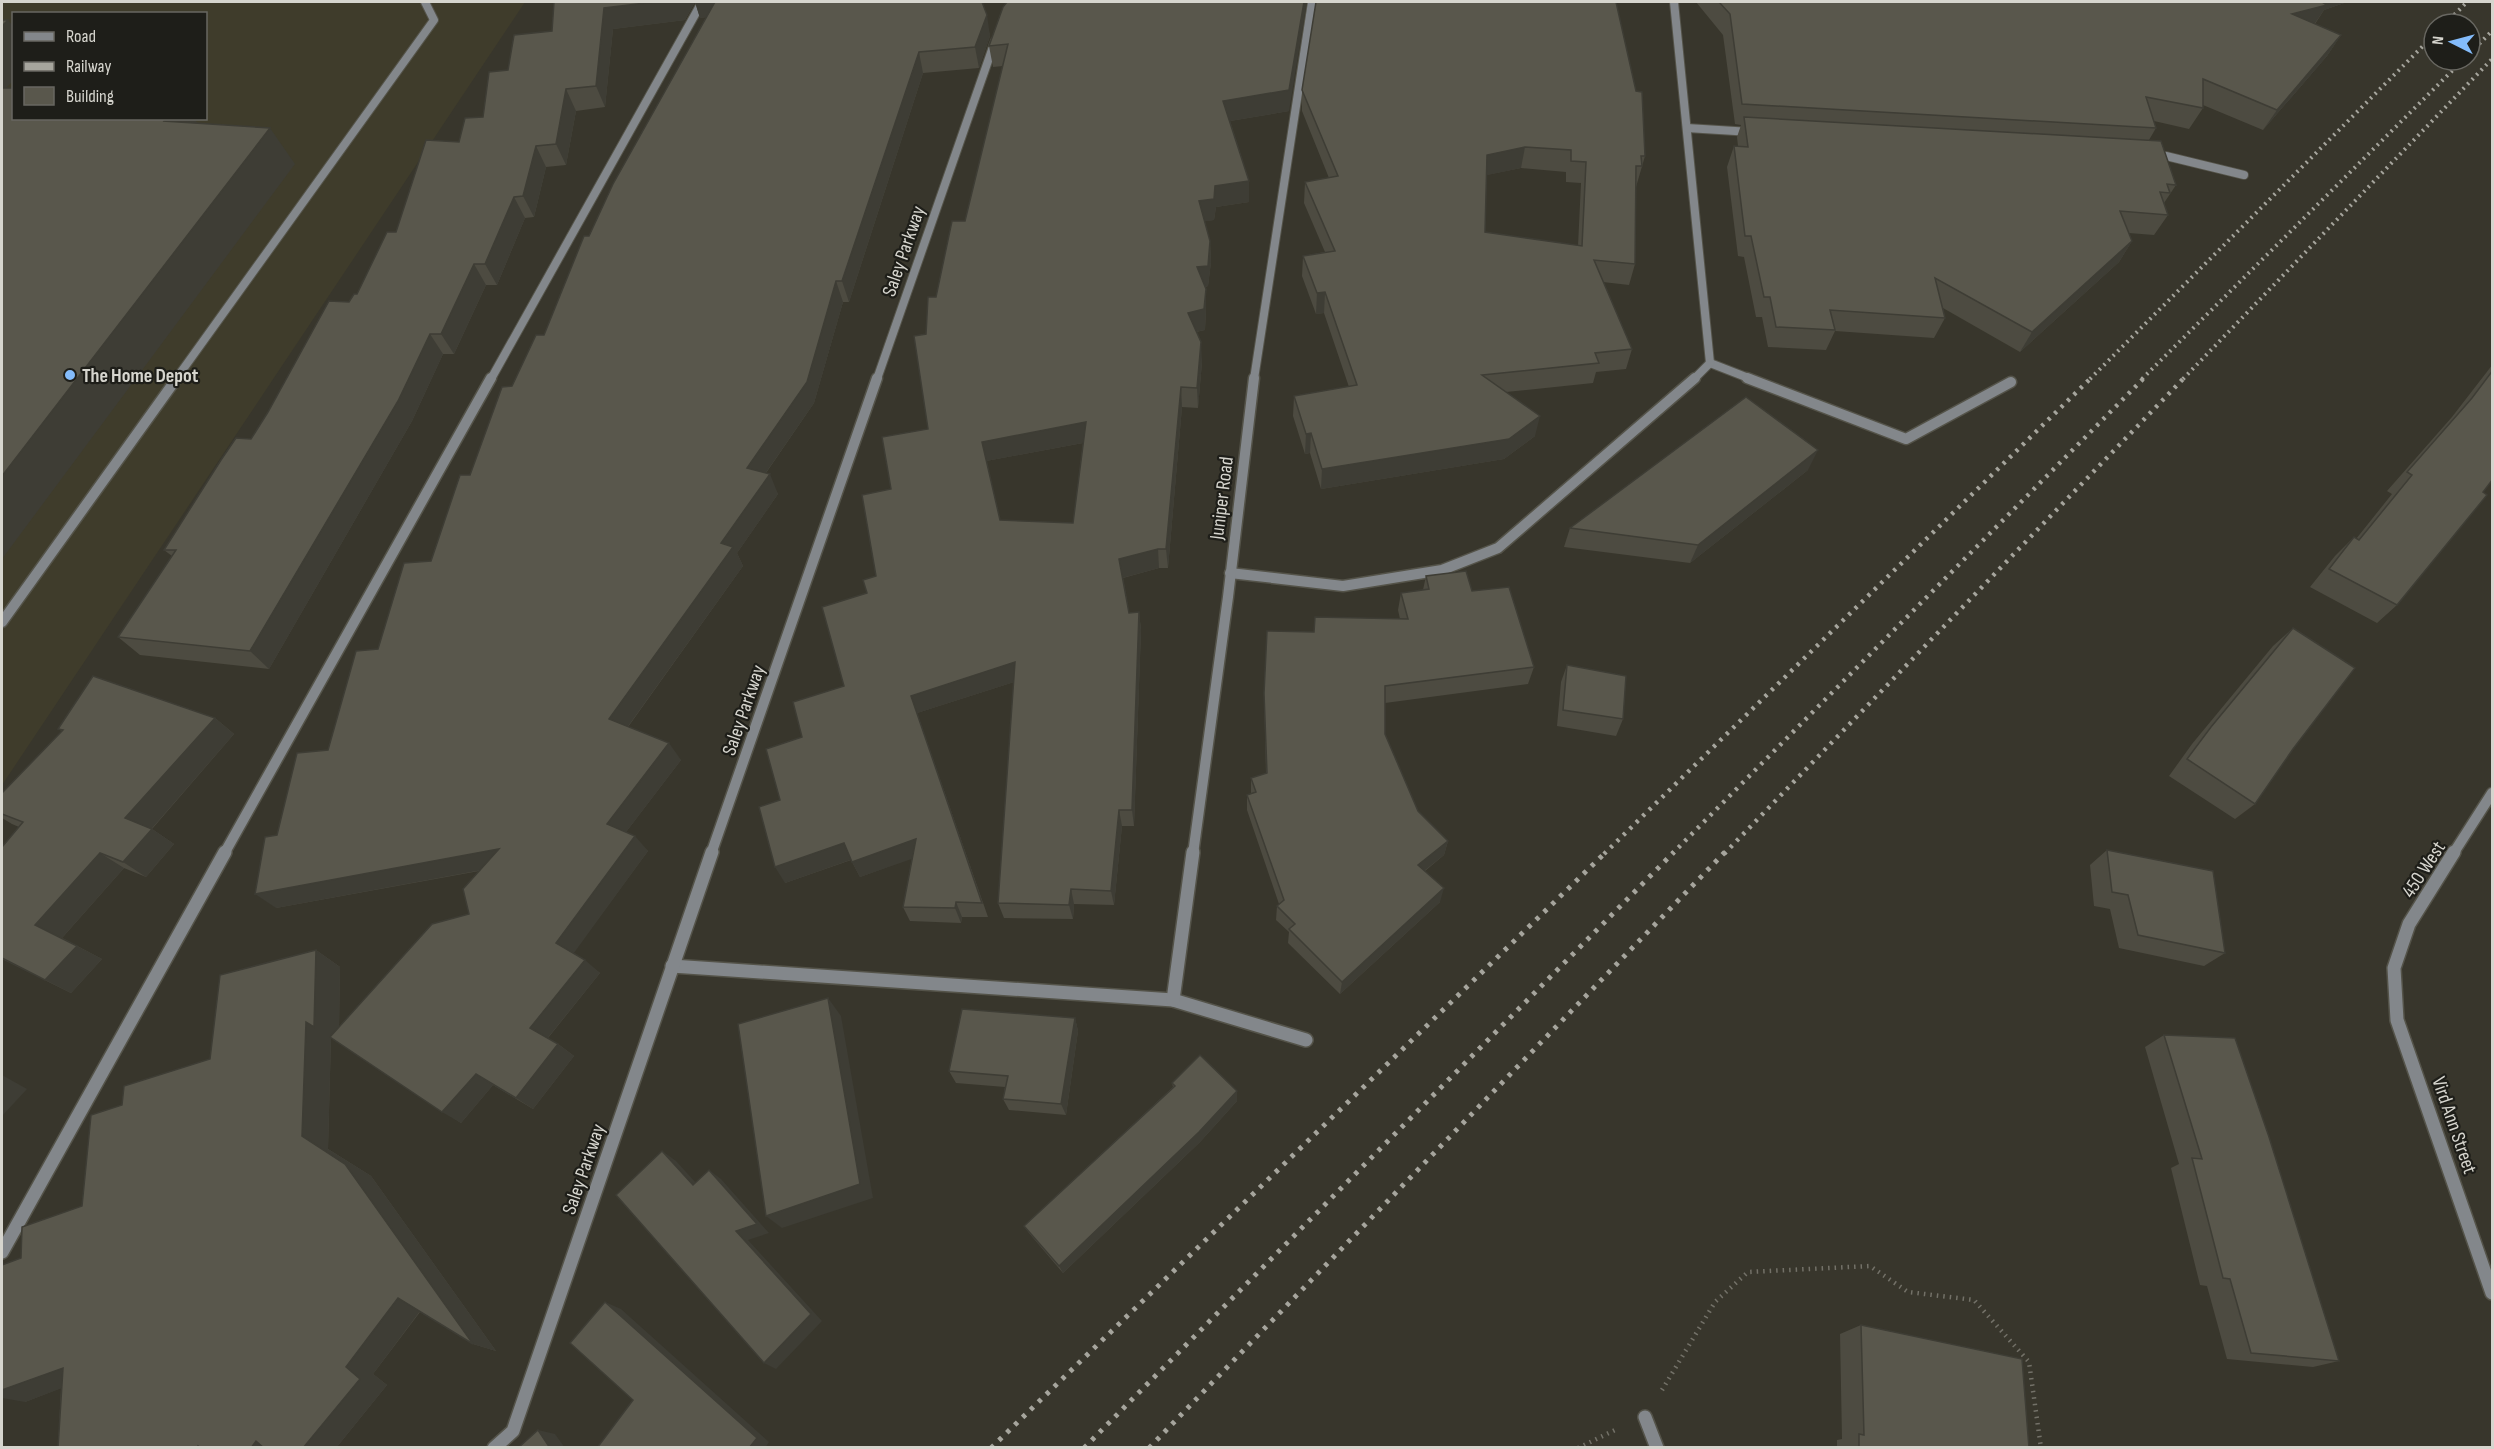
<svg xmlns="http://www.w3.org/2000/svg" width="2494" height="1449" font-family="'Sofia Sans Condensed',sans-serif">
<style>
.built{fill:#3f3c2b;fill-rule:evenodd}
.lines{fill:none;stroke-linecap:round;stroke-linejoin:round}
.minor-far2-casing{stroke:#545349;stroke-width:10}
.minor-far1-casing{stroke:#545349;stroke-width:13}
.minor-casing{stroke:#545349;stroke-width:16}
.path{stroke:#737168;stroke-width:4.5;stroke-dasharray:1.5 5;stroke-linecap:butt}
.minor-far2{stroke:#83878b;stroke-width:8}
.minor-far1{stroke:#83878b;stroke-width:10}
.minor{stroke:#83878b;stroke-width:13}
.rail-far2{stroke:#a6a59d;stroke-width:4;stroke-dasharray:2 4.5;stroke-linecap:butt}
.rail-far1{stroke:#a6a59d;stroke-width:4.5;stroke-dasharray:3 6;stroke-linecap:butt}
.rail{stroke:#a6a59d;stroke-width:5;stroke-dasharray:4 7;stroke-linecap:butt}
.wall{fill:#4d4b41;fill-rule:evenodd}
.shaded-wall{fill:#3e3d35}
.building{fill:#59574c;stroke:#3e3d35;stroke-width:1.5;fill-rule:evenodd}
.poi-dot{fill:#84bcfb;stroke:#1e1e19;stroke-width:2}
.labels{text-anchor:middle;stroke-width:4.5;stroke-linejoin:round;paint-order:stroke}
.street-label{font-size:20px;fill:#d6d5ce;stroke:#1e1e19}
.poi-label{font-size:20px;font-weight:bold;fill:#d6d5ce;stroke:#1e1e19;text-anchor:start}
</style>
<rect width="100%" height="100%" fill="#38362c"/>
<path class="built" d="M2,2H525L2,785ZM14,14H206V118H14Z"/>
<g class="lines">
<g class="minor-far2-casing">
<g id="minor-far2">
<polyline points="1674,2 1710,363"/>
<polyline points="1687,128 1751,132"/>
<polyline points="2153,155 2166,156 2244,175"/>
<polyline points="1710,363 1751,379"/>
<polyline points="176,379 434,20 425,2"/>
<polyline points="491,379 702,2"/>
<polyline points="877,379 995,41"/>
<polyline points="1254,379 1312,2"/>
<polyline points="1694,379 1710,363"/>
</g>
</g>
<g class="minor-far1-casing">
<g id="minor-far1">
<polyline points="1747,378 1906,439 2011,382"/>
<polyline points="1230,573 1343,586 1442,570 1498,548 1695,378"/>
<polyline points="2,622 177,378"/>
<polyline points="224,854 491,378"/>
<polyline points="711,854 877,378"/>
<polyline points="1193,854 1228,597 1254,378"/>
<polyline points="2453,854 2492,793"/>
</g>
</g>
<g class="minor-casing">
<g id="minor">
<polyline points="2454,852 2409,924 2394,968 2397,1020 2492,1293"/>
<polyline points="672,966 1173,1000 1306,1040"/>
<polyline points="1173,1000 1193,852"/>
<polyline points="2,1252 225,852"/>
<polyline points="1645,1417 1657,1448"/>
<polyline points="494,1448 513,1431 712,852"/>
</g>
</g>
<g class="path">
<polyline points="1662,1390 1715,1302 1748,1272 1870,1266 1908,1292 1974,1300 2029,1362 2041,1448"/>
<polyline points="1578,1448 1615,1430"/>
</g>
<use href="#minor-far2" class="minor-far2"/>
<use href="#minor-far1" class="minor-far1"/>
<use href="#minor" class="minor"/>
<g class="rail-far2">
<polyline points="2445,24 2467,2"/>
<polyline points="2470,53 2492,31"/>
<polyline points="2090,379 2434,35"/>
<polyline points="2142,379 2463,60"/>
<polyline points="2183,379 2492,59"/>
</g>
<g class="rail-far1">
<polyline points="1604,854 2091,378"/>
<polyline points="1672,854 2144,378"/>
<polyline points="1724,854 2184,378"/>
</g>
<g class="rail">
<polyline points="991,1448 1606,852"/>
<polyline points="1084,1448 1674,852"/>
<polyline points="1149,1448 1725,852"/>
</g>
</g>
<g class="wall">
<polygon points="554,2 982,2 990,36 979,68 923,73 849,302 843,302 814,403 766,473 778,494 737,553 743,566 628,727 681,760 626,832 648,851 573,953 600,973 548,1038 558,1044 574,1056 533,1109 493,1085 461,1123 331,1038 328,1149 371,1176 496,1351 473,1344 420,1312 373,1374 387,1385 336,1448 58,1448 61,1388 25,1402 21,1258 82,1206 122,1105 210,1059 316,950 340,967 339,1027 469,914 479,871 276,908 277,835 328,750 378,649 431,561 470,475 512,386 544,335 589,236 706,17 700,18 695,2 685,20 613,29 605,107 576,111 566,165 546,167 534,217 525,218 497,285 486,285 454,354 443,354 412,421 269,669 140,655 118,637 172,556 164,550 251,439 357,294 396,232 459,142 483,117 508,70 552,31"/>
<path d="M1007,2L1289,111L1230,121L1249,181V202L1216,207L1214,220L1204,221L1210,241L1211,262L1208,286L1205,287L1206,309L1205,330L1196,332L1202,362L1198,408L1182,407L1168,568H1159L1123,578L1129,613L1139,612L1141,630L1134,826H1122L1114,905L1074,904L1073,919L1004,918L998,903L1014,682L917,713L988,917H962L961,923L910,921L903,907L912,858L860,877L851,860L785,883L780,800L802,737L844,686L867,593L876,576L891,489L928,429L926,334L936,297L965,221L1003,66L993,67L989,46ZM1083,443L1073,523L1000,520L986,461Z"/>
<polygon points="1696,2 2347,2 2324,10 2315,24 2341,35 2327,56 2263,130 2203,105 2203,108 2189,129 2154,121 2156,128 2149,140 2176,185 2164,203 2168,215 2154,235 2129,233 2132,241 2119,262 2020,352 1943,308 1945,318 1934,338 1835,331 1826,350 1768,347 1762,317 1756,317 1744,257 1738,256 1727,167 1734,146 1738,146 1737,137 1741,125 1735,124 1723,35"/>
<path d="M1302,90L1645,156L1636,187L1635,264L1629,285L1603,282L1632,349L1626,369L1596,372L1593,383L1506,392L1535,436L1504,459L1321,489L1310,453L1305,454L1293,416L1294,396L1349,387L1324,313L1316,314L1302,276L1303,256L1325,252L1304,203L1305,182L1329,178L1302,111ZM1521,168L1566,172V182L1581,183L1578,246L1485,232L1486,175Z"/>
<polygon points="2493,364 2493,479 2397,605 2377,623 2310,587 2335,556 2354,537 2356,539 2392,494 2387,491 2452,417"/>
<polygon points="1808,470 1690,563 1564,547 1570,528"/>
<polygon points="1426,576 1472,591 1534,667 1528,684 1385,703 1385,734 1418,811 1448,841 1444,855 1425,871 1440,902 1340,994 1288,943 1289,932 1276,920 1277,906 1279,904 1247,810 1247,795 1251,794 1251,778 1266,774 1264,693 1314,632 1400,619 1398,610 1401,593 1423,590"/>
<polygon points="2293,628 2293,749 2255,804 2235,819 2169,776 2192,744 2273,646"/>
<polygon points="1567,665 1623,719 1616,736 1557,726 1561,682"/>
<polygon points="215,718 234,734 152,829 174,844 146,877 124,868 62,938 102,959 71,993 2,959 19,827 12,824 2,818 2,793 62,731 58,729"/>
<polygon points="2107,850 2225,953 2204,966 2119,948 2110,909 2094,906 2090,865"/>
<polygon points="1075,1018 1078,1031 1066,1115 1009,1110 1003,1099 1005,1087 956,1083 949,1071"/>
<polygon points="2164,1035 2339,1361 2313,1367 2227,1359 2207,1286 2200,1285 2171,1168 2179,1164 2145,1047"/>
<polygon points="1172,1083 1237,1101 1200,1142 1063,1273 1029,1233 1024,1226 1173,1087"/>
<polygon points="1861,1325 2029,1448 1837,1448 1837,1440 1842,1439 1840,1334"/>
</g>
<g class="shaded-wall">
<polygon points="654,2 722,2 726,15 700,18 695,2 685,20 613,29 605,107 596,86 604,8"/>
<polygon points="1304,2 1307,2 1289,111 1224,122 1223,101"/>
<polygon points="2315,2 2347,2 2324,10 2313,26 2292,14"/>
<polygon points="987,15 990,36 979,68 975,47"/>
<polygon points="8,20 14,27 14,80 2,92 2,26"/>
<polygon points="2341,35 2327,56 2263,130 2277,110"/>
<polygon points="919,52 923,73 849,302 842,281"/>
<polygon points="566,89 576,111 566,165 556,144"/>
<polygon points="166,118 194,118 207,137 164,121"/>
<polygon points="270,128 295,164 2,559 2,476"/>
<polygon points="536,146 546,167 534,217 523,196"/>
<polygon points="1525,147 1521,168 1483,176 1487,155"/>
<polygon points="1249,181 1249,202 1216,207 1214,220 1200,222 1199,201 1215,186"/>
<polygon points="514,197 525,218 497,285 485,264"/>
<polygon points="1210,241 1211,262 1208,286 1197,288 1197,267"/>
<polygon points="2132,241 2119,262 2020,352 2032,332"/>
<polygon points="474,264 486,285 454,354 441,334"/>
<polygon points="836,281 843,302 814,403 756,487 747,468"/>
<polygon points="1206,289 1206,309 1205,330 1189,333 1188,313"/>
<polygon points="1325,292 1324,313 1316,314 1317,293"/>
<polygon points="430,334 443,354 412,421 269,669 250,651"/>
<polygon points="1201,342 1202,362 1198,408 1197,388"/>
<polygon points="1181,387 1182,407 1168,568 1166,549"/>
<polygon points="1540,416 1535,436 1504,459 1321,489 1322,469"/>
<polygon points="1086,422 1088,442 986,461 982,442"/>
<polygon points="1311,433 1310,453 1305,454 1306,434"/>
<polygon points="1818,450 1808,470 1690,563 1698,545"/>
<polygon points="770,474 778,494 737,553 743,566 621,736 609,719 721,543"/>
<polygon points="1158,549 1159,568 1122,578 1119,559"/>
<polygon points="1139,612 1141,630 1134,826 1132,810"/>
<polygon points="1015,662 1020,680 917,713 988,917 911,696"/>
<polygon points="215,718 234,734 147,834 125,818"/>
<polygon points="669,743 681,760 620,840 607,824"/>
<polygon points="1119,810 1122,826 1114,905 1111,891"/>
<polygon points="152,829 174,844 146,877 123,862"/>
<polygon points="635,836 648,851 571,957 556,943"/>
<polygon points="916,839 923,855 860,877 852,862"/>
<polygon points="1448,841 1444,855 1414,879 1418,865"/>
<polygon points="844,843 853,859 785,883 775,867"/>
<polygon points="499,849 514,864 276,908 255,894"/>
<polygon points="100,853 124,868 61,939 35,925"/>
<polygon points="1444,888 1440,902 1340,994 1342,982"/>
<polygon points="1071,889 1074,904 1073,919 1069,905"/>
<polygon points="956,902 962,917 961,923 955,908"/>
<polygon points="77,946 102,959 71,993 45,980"/>
<polygon points="316,950 340,967 339,1042 331,1037 328,1149 371,1176 496,1351 473,1344 302,1136 306,1022"/>
<polygon points="585,960 600,973 546,1040 530,1028"/>
<polygon points="828,998 841,1016 873,1198 782,1228 766,1216"/>
<polygon points="1075,1018 1078,1031 1066,1115 1061,1104"/>
<polygon points="558,1044 574,1056 533,1109 516,1098"/>
<polygon points="476,1074 493,1085 461,1123 442,1112"/>
<polygon points="2,1075 27,1089 2,1116"/>
<polygon points="1237,1091 1237,1101 1200,1142 1063,1273 1059,1266"/>
<polygon points="662,1151 676,1161 706,1194 693,1185"/>
<polygon points="709,1170 721,1179 769,1233 748,1240 822,1321 776,1369 764,1363 736,1231"/>
<polygon points="398,1298 423,1307 373,1374 387,1385 336,1448 303,1448 346,1367"/>
<polygon points="605,1302 621,1309 769,1442 765,1448 749,1448"/>
<polygon points="63,1368 99,1374 25,1402 2,1398 2,1390"/>
<polygon points="538,1430 555,1434 565,1448 550,1448"/>
<polygon points="256,1441 286,1448 251,1448"/>
</g>
<g class="building">
<polygon points="554,2 654,2 604,8 596,86 566,89 556,144 536,146 523,196 514,197 485,264 474,264 441,334 430,334 398,401 250,651 118,637 176,550 164,550 221,460 236,438 251,439 268,412 329,301 349,302 354,294 357,294 387,232 396,232 426,140 459,142 465,118 483,117 489,72 508,70 514,35 552,31"/>
<polygon points="715,2 982,2 987,15 975,47 919,52 842,281 836,281 807,382 747,468 770,474 721,543 733,547 609,719 669,743 607,824 635,836 556,943 585,960 530,1028 558,1044 516,1098 476,1074 442,1112 330,1037 432,924 469,914 463,889 499,849 255,894 265,837 277,835 297,753 328,750 356,651 378,649 404,563 431,561 460,475 470,475 502,387 512,386 536,335 544,335 584,236 589,236 613,184"/>
<path d="M1007,2H1304L1289,90L1223,101L1249,181L1215,186L1214,199L1199,201L1210,241L1208,266L1197,267L1206,289L1204,309L1188,313L1201,342L1197,388L1181,387L1166,549H1158L1119,559L1129,613L1139,612L1132,810H1119L1111,891L1071,889L1069,905L998,903L1015,662L911,696L982,903L956,902L955,908L903,907L916,839L852,862L844,843L775,867L759,807L780,800L766,749L802,737L793,702L844,686L822,607L867,593L863,580L876,576L862,495L891,489L882,437L928,429L914,336L926,334L928,297H936L952,221H965L1008,44L989,46L1003,7ZM1086,422L1073,523L1000,520L982,442Z"/>
<path d="M1316,2H1616L1636,91L1642,92L1645,156H1641L1642,166H1636L1635,264L1594,260L1632,349L1595,353L1599,363L1482,375L1540,416L1509,439L1322,469L1311,433L1306,434L1294,396L1357,385L1325,292L1317,293L1303,256L1335,251L1305,182L1338,176L1302,90ZM1525,147L1571,150V161L1586,162L1582,246L1485,232L1487,155Z"/>
<polygon points="1719,2 2322,2 2327,5 2292,14 2341,35 2277,110 2203,79 2203,108 2146,97 2156,128 1742,104 1730,14"/>
<polygon points="2,20 8,20 2,26"/>
<polygon points="2,88 14,88 14,118 166,118 164,121 270,128 2,476"/>
<polygon points="1744,117 2161,141 2176,185 2167,184 2170,193 2160,192 2168,215 2120,211 2132,241 2032,332 1935,278 1945,318 1830,310 1835,330 1776,327 1770,297 1764,297 1751,236 1745,236 1734,146 1748,147"/>
<polygon points="2493,370 2493,479 2483,492 2487,495 2397,605 2329,569 2354,537 2359,540 2412,475 2407,472 2472,398"/>
<polygon points="1746,397 1818,450 1698,545 1570,528"/>
<polygon points="1466,571 1472,591 1509,587 1534,667 1385,686 1385,734 1418,811 1448,841 1418,865 1444,888 1342,982 1289,929 1295,924 1277,906 1284,900 1247,795 1256,792 1251,778 1267,773 1264,693 1267,631 1314,632 1315,617 1408,619 1401,593 1429,589 1426,576"/>
<polygon points="2293,628 2355,668 2293,749 2255,804 2187,759 2211,727"/>
<polygon points="1567,665 1626,676 1623,719 1563,710"/>
<polygon points="93,676 215,718 125,818 152,829 123,862 100,853 35,925 77,946 45,980 2,958 2,847 23,822 2,814 2,793 63,730 58,729"/>
<polygon points="2107,850 2213,871 2225,953 2138,935 2128,895 2112,892"/>
<polygon points="316,950 314,1027 306,1022 302,1136 345,1164 473,1344 398,1298 346,1367 360,1379 303,1448 264,1448 256,1441 251,1448 200,1448 198,1446 197,1448 58,1448 63,1368 2,1390 2,1265 21,1258 22,1227 82,1206 91,1115 122,1105 124,1086 210,1059 220,975"/>
<polygon points="828,998 860,1184 766,1216 738,1024"/>
<polygon points="962,1009 1075,1018 1061,1104 1003,1099 1008,1076 949,1071"/>
<polygon points="2164,1035 2235,1038 2269,1137 2339,1361 2251,1353 2230,1279 2223,1278 2192,1158 2202,1159"/>
<polygon points="1200,1055 1237,1091 1199,1132 1059,1266 1024,1226 1175,1086 1172,1083"/>
<polygon points="662,1151 693,1185 709,1170 757,1224 736,1231 811,1314 764,1363 616,1195"/>
<polygon points="605,1302 757,1438 749,1448 597,1448 633,1400 570,1343"/>
<polygon points="1861,1325 2022,1359 2029,1448 1859,1448 1859,1434 1864,1435"/>
<polygon points="538,1430 550,1448 518,1448"/>
</g>
<circle class="poi-dot" cx="70" cy="375" r="6"/>
<g class="labels">
<g class="street-label">
<text transform="translate(903 251) rotate(-71)" y="7">Saley Parkway</text>
<text transform="translate(1221 498) rotate(-83)" y="7">Juniper Road</text>
<text transform="translate(743 710) rotate(-71)" y="7">Saley Parkway</text>
<text transform="translate(2423 869) rotate(-57)" y="7">450 West</text>
<text transform="translate(2455 1125) rotate(71)" y="7">Vird Ann Street</text>
<text transform="translate(583 1169) rotate(-71)" y="7">Saley Parkway</text>
</g>
<g class="poi-label">
<text x="82" y="382">The Home Depot</text>
</g>
</g>
<rect width="2494" height="1449" fill="none" stroke="#d6d5ce" stroke-width="6"/>
<rect x="12" y="12" width="195" height="108" fill="#1e1e19" stroke="#686761" stroke-width="1.5"/>
<rect x="24" y="32" width="30" height="9" fill="#83878b" stroke="#686761" stroke-width="1.5"/>
<text x="66" y="42" font-size="18" fill="#d6d5ce">Road</text>
<rect x="24" y="62" width="30" height="9" fill="#a6a59d" stroke="#686761" stroke-width="1.5"/>
<text x="66" y="72" font-size="18" fill="#d6d5ce">Railway</text>
<rect x="24" y="87" width="30" height="18" fill="#59574c" stroke="#686761" stroke-width="1.5"/>
<text x="66" y="102" font-size="18" fill="#d6d5ce">Building</text>
<g transform="translate(2452 42) rotate(276)"><circle r="28" fill="#1e1e19" stroke="#686761" stroke-width="1.5"/>
<path d="M0-4.5L10 22L0 15L-10 22Z" fill="#84bcfb"/>
<text y="-9" font-size="16" font-weight="bold" text-anchor="middle" fill="#d6d5ce">N</text>
</g>
</svg>
